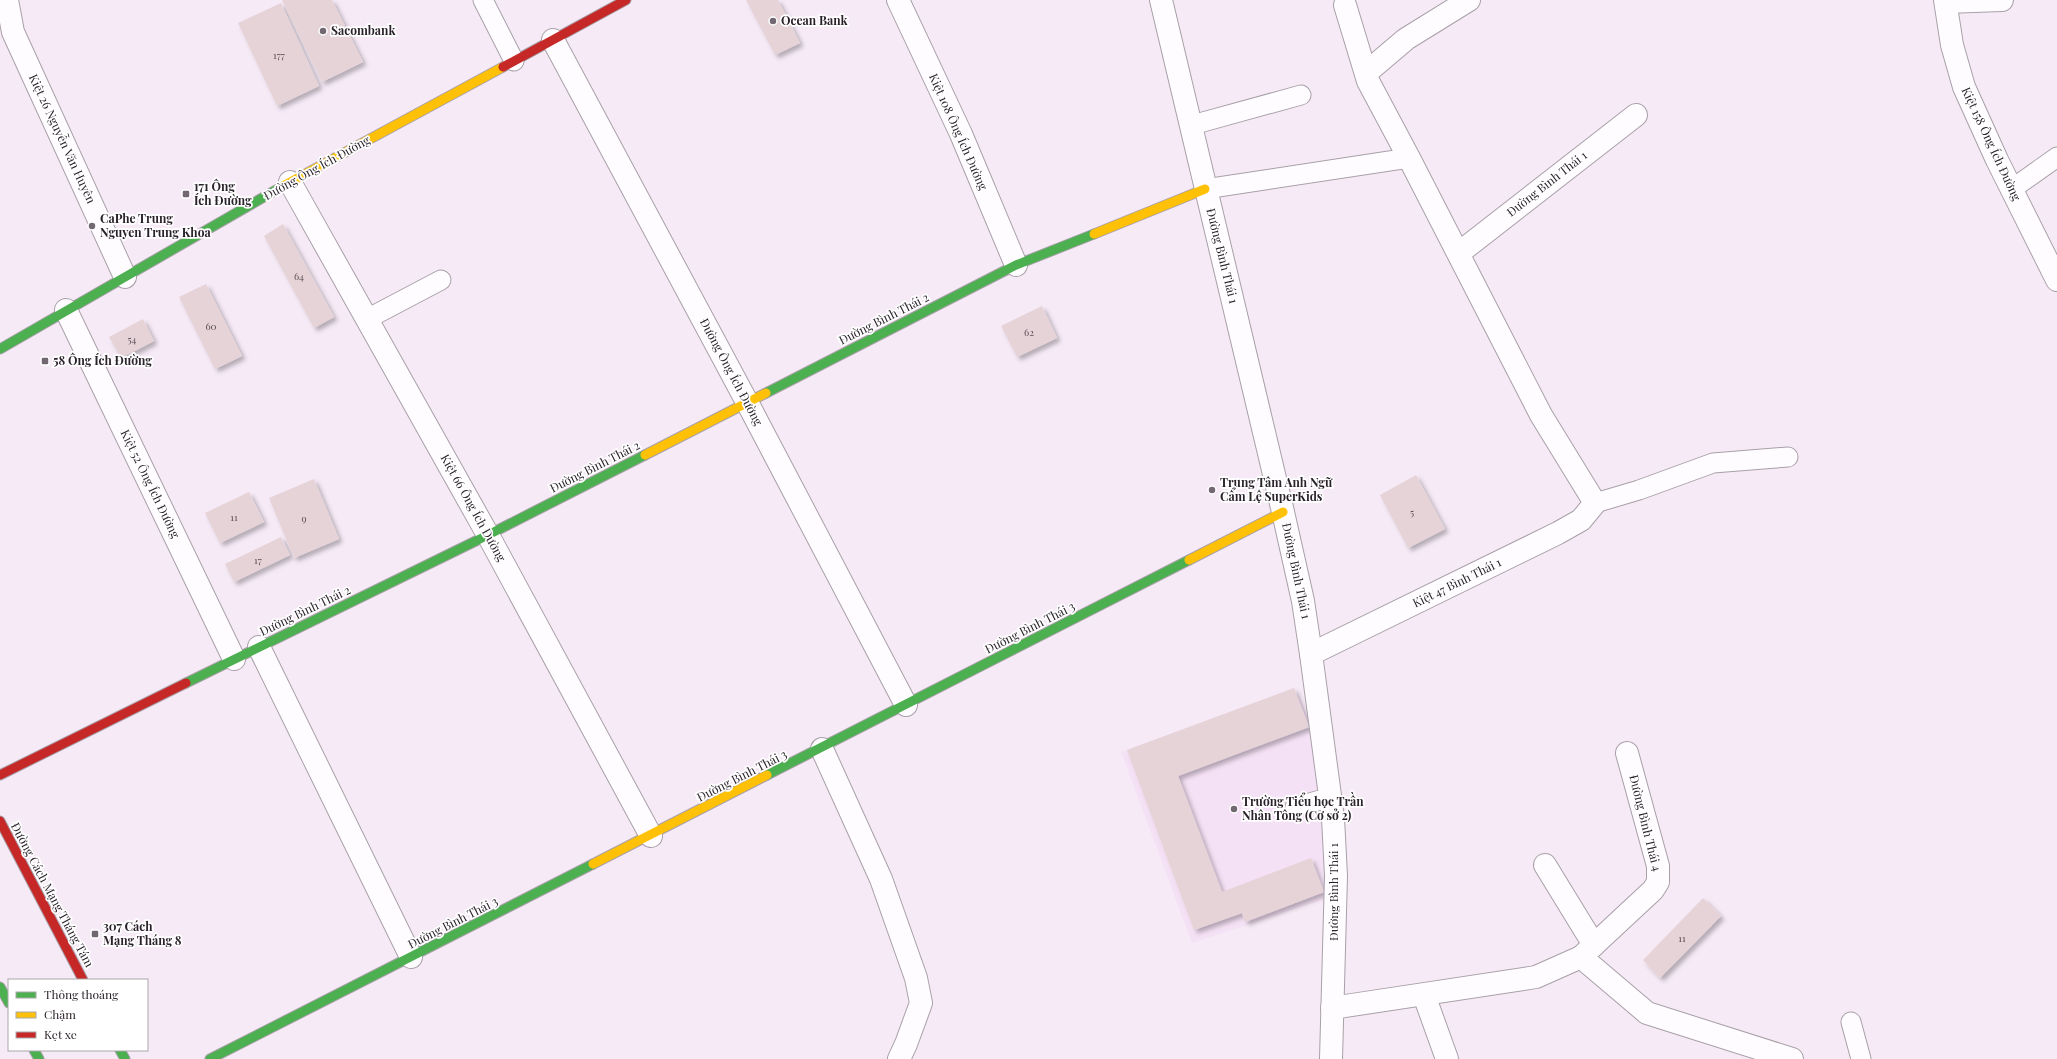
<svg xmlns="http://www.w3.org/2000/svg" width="2057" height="1059" font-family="'Playfair Display',serif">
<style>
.built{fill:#f5e1f5}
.building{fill:#e6d3d8;filter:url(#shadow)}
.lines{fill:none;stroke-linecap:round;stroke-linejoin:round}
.lane-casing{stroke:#a8a0a8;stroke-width:21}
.street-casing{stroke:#a8a0a8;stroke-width:24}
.fast-casing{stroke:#a8a0a8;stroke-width:11}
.slow-casing{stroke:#a8a0a8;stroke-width:11}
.jam-casing{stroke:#a8a0a8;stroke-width:11}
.lane{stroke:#fefcfe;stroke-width:19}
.street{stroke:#fefcfe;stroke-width:22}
.fast{stroke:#4caf50;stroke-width:9}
.slow{stroke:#ffc107;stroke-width:9}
.jam{stroke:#c62828;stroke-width:9}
.poi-dot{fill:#716871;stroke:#fff;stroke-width:1.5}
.labels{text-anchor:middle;stroke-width:3.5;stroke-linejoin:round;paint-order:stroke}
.number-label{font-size:10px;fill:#5a4f56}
.poi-label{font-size:12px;font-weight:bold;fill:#2a222a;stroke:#fff;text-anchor:start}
.street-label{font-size:12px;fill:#2a222a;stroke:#fff}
</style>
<defs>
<filter id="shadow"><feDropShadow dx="3.5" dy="3.5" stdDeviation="2" flood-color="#0004"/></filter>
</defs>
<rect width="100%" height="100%" fill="#f6eaf6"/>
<polygon class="built" points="1294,688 1313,726 1326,818 1329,898 1192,943 1121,752"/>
<g class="building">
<polygon points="282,0 332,0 363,62 322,82"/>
<polygon points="746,0 778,0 800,43 775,55"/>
<polygon points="281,3 319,86 277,106 238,23"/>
<polygon points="283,224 334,317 314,328 264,236"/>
<polygon points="206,284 242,356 215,369 179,297"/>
<polygon points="1042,306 1057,338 1017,357 1001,326"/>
<polygon points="143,319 154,341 121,358 109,337"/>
<polygon points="1416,475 1445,529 1408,548 1380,495"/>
<polygon points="314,479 339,539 294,558 269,498"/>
<polygon points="249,492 264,522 220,543 205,513"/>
<polygon points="281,537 290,555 234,582 225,564"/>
<polygon points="1294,688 1309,727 1178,776 1222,892 1311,858 1324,892 1245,922 1242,913 1194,930 1127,750"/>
<polygon points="1703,898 1721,916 1660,978 1643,960"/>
</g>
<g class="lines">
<g class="lane-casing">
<g id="lane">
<polyline points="483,0 514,61"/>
<polyline points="1192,125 1301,95"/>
<polyline points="1205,189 1409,158"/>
<polyline points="2012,189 2057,157"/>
<polyline points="367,319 441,280"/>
<polyline points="1595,503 1639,490 1713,463 1788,457"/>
<polyline points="1295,807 1331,797"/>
<polyline points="1851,1022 1861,1059"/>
</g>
</g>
<g class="street-casing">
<g id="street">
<polyline points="7,0 13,32 125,277"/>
<polyline points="898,0 961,134 1016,265"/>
<polyline points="1161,0 1283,512 1303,601 1311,654 1333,818 1336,876 1331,1059"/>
<polyline points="1945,0 1952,45 1964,87 1997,160 2057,280"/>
<polyline points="1946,2 2002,0"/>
<polyline points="553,40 747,402 906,705"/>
<polyline points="1366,73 1406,39 1469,0"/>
<polyline points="290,182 488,535 651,836"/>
<polyline points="1459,253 1636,115"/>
<polyline points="66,310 234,659"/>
<polyline points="259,647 411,957"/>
<polyline points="1311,654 1558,533 1581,520 1595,503 1541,415 1409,158 1368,81 1345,5"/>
<polyline points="822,749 881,879 916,978 921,1003 906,1044 899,1059"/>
<polyline points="1545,865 1594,945"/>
<polyline points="1581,957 1653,890 1658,882 1658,866 1627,753"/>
<polyline points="1424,995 1447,1059"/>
<polyline points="1332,1008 1536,977 1581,957 1647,1013 1792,1059"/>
</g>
</g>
<g class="fast-casing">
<g id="fast">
<polyline points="0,349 283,186"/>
<polyline points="766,393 1016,265 1094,234"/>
<polyline points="186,683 488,535 645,455"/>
<polyline points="767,775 1189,560"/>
<polyline points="0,987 9,1003"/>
<polyline points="34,1050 39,1059"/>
<polyline points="120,1050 125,1059"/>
<polyline points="210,1059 593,864"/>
</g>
</g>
<g class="slow-casing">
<g id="slow">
<polyline points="283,186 503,67"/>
<polyline points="1094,234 1205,189"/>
<polyline points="645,455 766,393"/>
<polyline points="1189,560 1283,512"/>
<polyline points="593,864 767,775"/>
</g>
</g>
<g class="jam-casing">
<g id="jam">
<polyline points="503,67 626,0"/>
<polyline points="0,775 186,683"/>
<polyline points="0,821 83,980"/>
</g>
</g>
<use href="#lane" class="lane"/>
<use href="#street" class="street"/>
<use href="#fast" class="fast"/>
<use href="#slow" class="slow"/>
<use href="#jam" class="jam"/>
</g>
<g class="poi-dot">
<circle cx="773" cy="21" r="4"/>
<circle cx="323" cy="31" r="4"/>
<rect x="182" y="190" width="8" height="8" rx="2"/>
<circle cx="92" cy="226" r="4"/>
<rect x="41" y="357" width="8" height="8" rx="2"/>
<circle cx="1212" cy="490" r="4"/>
<circle cx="1234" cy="809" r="4"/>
<rect x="91" y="930" width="8" height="8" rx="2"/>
</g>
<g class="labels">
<g class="number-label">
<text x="279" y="59">177</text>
<text x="299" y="280">64</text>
<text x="211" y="330">60</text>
<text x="1029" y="336">62</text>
<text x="132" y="343">54</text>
<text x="1412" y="516">5</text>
<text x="234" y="521">11</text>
<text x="304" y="522">9</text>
<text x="258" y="564">17</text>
<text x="1682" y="942">11</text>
</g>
<g class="poi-label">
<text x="781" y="25">Ocean Bank</text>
<text x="331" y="35">Sacombank</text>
<text x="194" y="191">171 Ông<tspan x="194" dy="14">Ích Đường</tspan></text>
<text x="100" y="223">CaPhe Trung<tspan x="100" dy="14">Nguyen Trung Khoa</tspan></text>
<text x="53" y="365">58 Ông Ích Đường</text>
<text x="1220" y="487">Trung Tâm Anh Ngữ<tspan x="1220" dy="14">Cẩm Lệ SuperKids</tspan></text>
<text x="1242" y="806">Trường Tiểu học Trần<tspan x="1242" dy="14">Nhân Tông (Cơ sở 2)</tspan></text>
<text x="103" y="931">307 Cách<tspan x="103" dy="14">Mạng Tháng 8</tspan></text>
</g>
<g class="street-label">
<text transform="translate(958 132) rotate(66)" y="4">Kiệt 108 Ông Ích Đường</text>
<text transform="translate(62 139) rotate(65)" y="4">Kiệt 26 Nguyễn Văn Huyên</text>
<text transform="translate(1991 144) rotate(65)" y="4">Kiệt 158 Ông Ích Đường</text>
<text transform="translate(317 168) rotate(-29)" y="4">Đường Ông Ích Đường</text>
<text transform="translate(1547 184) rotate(-38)" y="4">Đường Bình Thái 1</text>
<text transform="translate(1222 256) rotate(76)" y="4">Đường Bình Thái 1</text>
<text transform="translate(884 319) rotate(-27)" y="4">Đường Bình Thái 2</text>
<text transform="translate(731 372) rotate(62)" y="4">Đường Ông Ích Đường</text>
<text transform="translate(595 467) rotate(-27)" y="4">Đường Bình Thái 2</text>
<text transform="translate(150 484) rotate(64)" y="4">Kiệt 52 Ông Ích Đường</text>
<text transform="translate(473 508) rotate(61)" y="4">Kiệt 66 Ông Ích Đường</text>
<text transform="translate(1296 571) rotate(78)" y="4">Đường Bình Thái 1</text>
<text transform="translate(1457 583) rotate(-26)" y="4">Kiệt 47 Bình Thái 1</text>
<text transform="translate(305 611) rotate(-26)" y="4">Đường Bình Thái 2</text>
<text transform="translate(1030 628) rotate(-27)" y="4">Đường Bình Thái 3</text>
<text transform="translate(742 776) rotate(-27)" y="4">Đường Bình Thái 3</text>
<text transform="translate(1645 823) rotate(76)" y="4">Đường Bình Thái 4</text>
<text transform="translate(1334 892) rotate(-90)" y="4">Đường Bình Thái 1</text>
<text transform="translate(52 895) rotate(62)" y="4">Đường Cách Mạng Tháng Tám</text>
<text transform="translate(453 923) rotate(-27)" y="4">Đường Bình Thái 3</text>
</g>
</g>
<rect x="8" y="979" width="140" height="72" fill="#ffffff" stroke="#aaa7aa"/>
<rect x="16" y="992" width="20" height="6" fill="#4caf50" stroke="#aaa7aa"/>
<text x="44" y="999" font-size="12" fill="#2a222a">Thông thoáng</text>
<rect x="16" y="1012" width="20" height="6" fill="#ffc107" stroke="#aaa7aa"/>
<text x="44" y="1019" font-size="12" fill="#2a222a">Chậm</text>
<rect x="16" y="1032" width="20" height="6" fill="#c62828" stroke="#aaa7aa"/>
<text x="44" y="1039" font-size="12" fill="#2a222a">Kẹt xe</text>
</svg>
